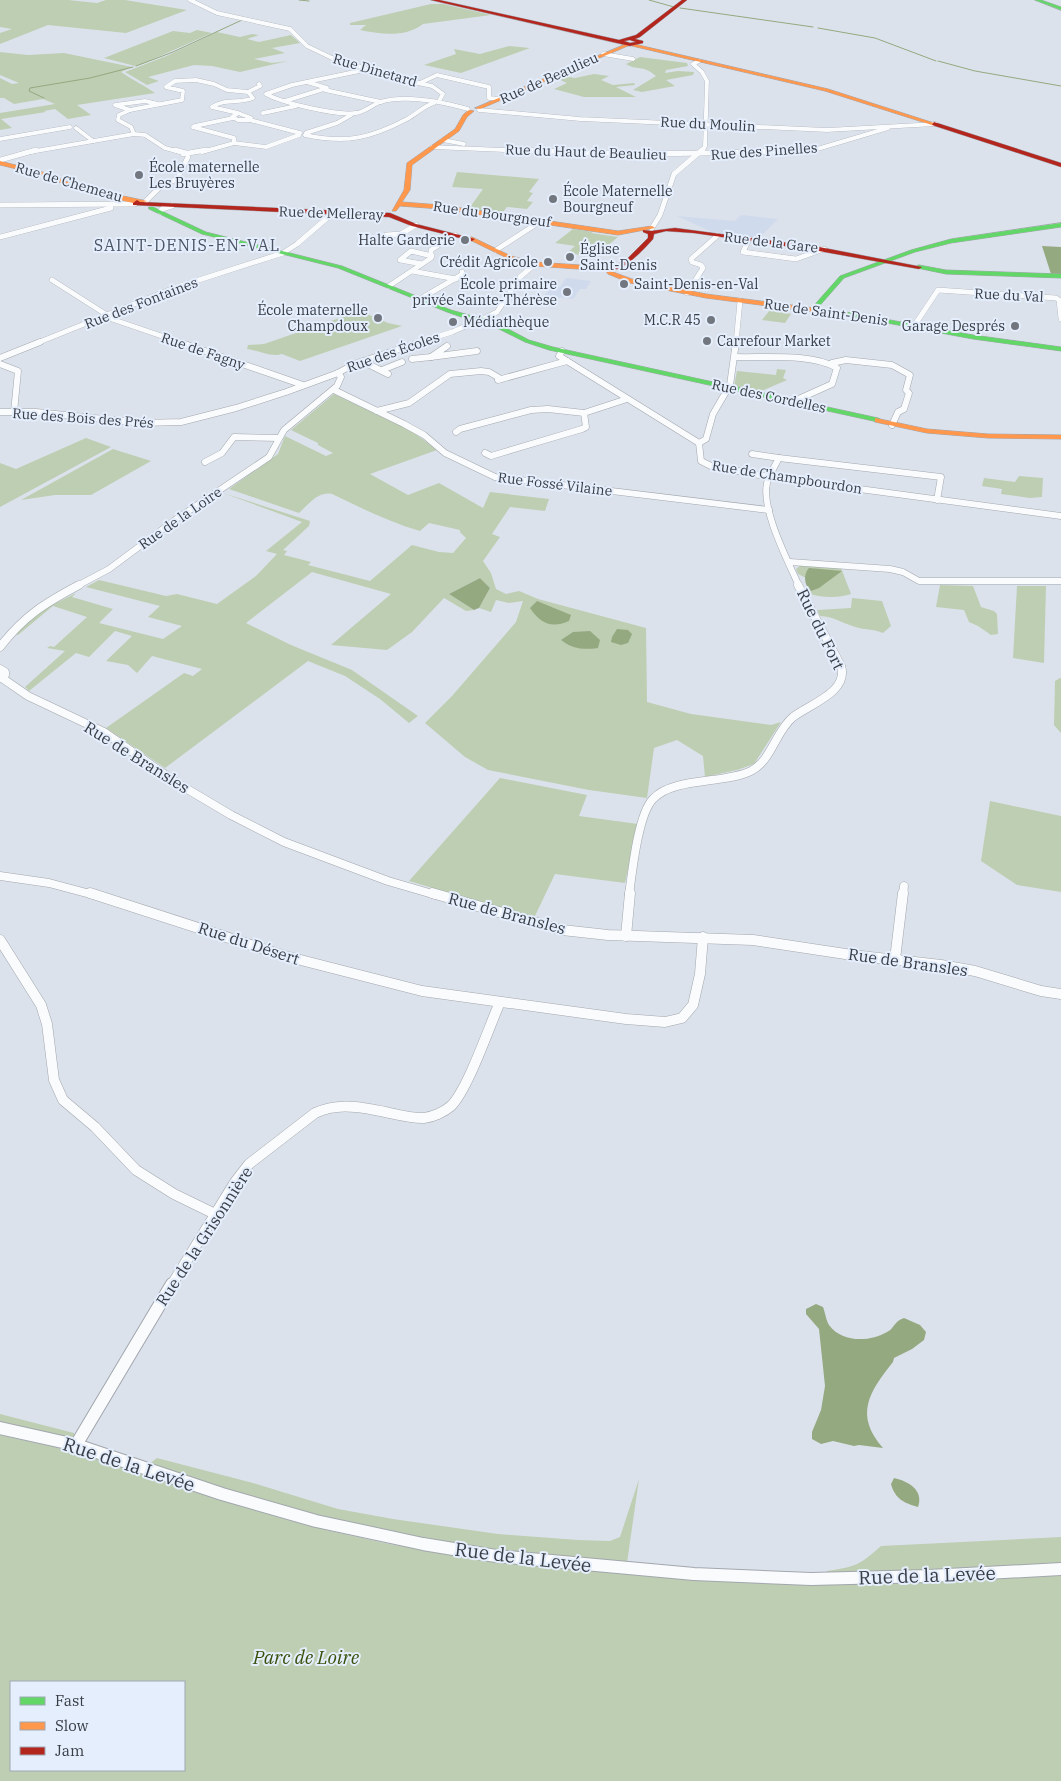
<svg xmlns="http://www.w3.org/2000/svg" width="1061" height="1781" font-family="'IBM Plex Serif',serif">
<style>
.built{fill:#cfdaed}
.green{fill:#bdceb2;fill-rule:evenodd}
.water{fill:#94a980}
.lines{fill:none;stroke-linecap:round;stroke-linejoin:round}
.stream{stroke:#94a980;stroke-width:1}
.street-far5-casing{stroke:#a2a7ae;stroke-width:4.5}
.street-far4-casing{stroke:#a2a7ae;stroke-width:5.5}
.street-far3-casing{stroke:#a2a7ae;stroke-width:7}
.street-far2-casing{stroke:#a2a7ae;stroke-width:9}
.street-far1-casing{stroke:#a2a7ae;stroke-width:11}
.street-casing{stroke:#a2a7ae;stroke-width:14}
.fast-casing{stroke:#a2a7ae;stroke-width:1}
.slow-casing{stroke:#a2a7ae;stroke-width:1}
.jam-casing{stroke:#a2a7ae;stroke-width:1}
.street-far5{stroke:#fafbfc;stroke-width:4}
.street-far4{stroke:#fafbfc;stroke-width:5}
.street-far3{stroke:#fafbfc;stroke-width:6}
.street-far2{stroke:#fafbfc;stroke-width:8}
.street-far1{stroke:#fafbfc;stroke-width:10}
.street{stroke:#fafbfc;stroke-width:12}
.fast{fill:#63d668;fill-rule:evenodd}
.slow{fill:#ff974d;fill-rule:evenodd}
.jam{fill:#b3261e;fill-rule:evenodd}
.poi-dot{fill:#72777f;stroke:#e4eefd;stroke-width:2}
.labels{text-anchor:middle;stroke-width:4;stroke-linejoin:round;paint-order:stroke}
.far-street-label{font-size:14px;fill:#393d45;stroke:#e4eefd}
.far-poi-label{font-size:14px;fill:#393d45;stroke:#e4eefd;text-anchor:start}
.far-quarter-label{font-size:16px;letter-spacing:1px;fill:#4b5463;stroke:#e4eefd}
.street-label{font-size:16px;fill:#393d45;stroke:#e4eefd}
.near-street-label{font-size:19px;fill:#393d45;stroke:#e4eefd}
.near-park-label{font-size:19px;font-style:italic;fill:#38520c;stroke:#e4eefd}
</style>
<rect width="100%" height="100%" fill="#dce2ec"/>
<g class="built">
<polygon points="741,215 778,219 758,239 712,232 677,216 735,221"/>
<polygon points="566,278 591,281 586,289 580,289 573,299 544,296 552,286 560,287"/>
</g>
<g class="green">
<polygon points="0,0 68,0 97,3 106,0 125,0 187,10 126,33 48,25 0,44 0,33 12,29 0,27"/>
<path d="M431,4H443L491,15L423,24C405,38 380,34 360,30L366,25H350V23Z"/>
<polygon points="197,30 212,33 142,64 135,66 104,58 173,31 190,33"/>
<polygon points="217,32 240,37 252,34 259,35 247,39 259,42 291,35 300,43 272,48 285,53 254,59 272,63 288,61 240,72 212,66 194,65 148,77 159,81 147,85 125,72 169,55"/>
<polygon points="509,46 530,48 461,73 424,65 456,54 454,49 480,54"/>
<path d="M0,52L28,55L64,53L132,67L121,72C132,80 144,85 155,93L77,105L91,115L68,119L55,109L44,111L46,112L1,119L12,128L0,130V113L55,104L43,99L14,104L4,98H0V78L12,84L19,83L0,75Z"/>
<path d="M640,57L687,63L688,66L666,70L665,73L678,71L694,72L693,75L666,80L675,86L642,92L633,90L656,76C642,64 637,71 626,64Z"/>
<polygon points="594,74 609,76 601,80 613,85 634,83 635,85 616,87 636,97 584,97 554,89 567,83 556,78 557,75 575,78"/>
<polygon points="457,172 539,179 529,192 533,193 527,201 533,202 527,209 507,207 500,216 468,210 483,189 452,187"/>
<polygon points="573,229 593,232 591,233 618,237 594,257 567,253 575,246 555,243"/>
<polygon points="770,310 791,314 785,323 762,320"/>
<path d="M360,311L388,323L402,326L300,361L282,354C271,358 258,350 247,349L248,345L264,344Z"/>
<polygon points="777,369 786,370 783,378 787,380 759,392 734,386 737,371 776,375"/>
<path d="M334,394L408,428L437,450L370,474L408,495L439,483L483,508L490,492L549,499L545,511L510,507L492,534L500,537L483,561L491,573L496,589L506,594L519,591L538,599L646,628L647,702L691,714L771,725L781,722L754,764L737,770L705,777L703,756L677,740L654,748L647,798L589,790L488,770L465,757L425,723L452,696L516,622L523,601L509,603L496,600L491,612L479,608L490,588L480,578L449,594L474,610L466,611L444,598L412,632L387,650L331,645L391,594L312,572L246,623L291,645L352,670L418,716L409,723L380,699L345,676L308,661L165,768L106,728L184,673L193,676L202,669L152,656L137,673L128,665L106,661L132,636L115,631L89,657L76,653L29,691L25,687L65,651L47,648L50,646L54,647L87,617L53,606L18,635L15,634L42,610L76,593L72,597L113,609L99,623L163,639L182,626L148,617L160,606L86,587L99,580L166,596L177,594L217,604L256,576L277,554L266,551L302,522L223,493L310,521L309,526L283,550L287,551L284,555L311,562L308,565L370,581L412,545L439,552L453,553L466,538L460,532V530L429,523L420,531C389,522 361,508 332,494C318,491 309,504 299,513L229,489L278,454L285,436L326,456L333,453L318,445V443L291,430Z"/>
<polygon points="86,438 111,447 0,507 0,463 16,469"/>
<polygon points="113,449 151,461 91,495 55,495 21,500"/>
<polygon points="1019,476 1043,478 1042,497 1030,498 1001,494 1002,489 982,486 984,478 1015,482"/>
<path d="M801,565L841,568L851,594C839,598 823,598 810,594L808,579L798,574L796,569Z"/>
<polygon points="940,585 973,586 981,607 994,611 997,614 998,634 991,635 978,626 969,622 964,610 936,607"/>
<polygon points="1017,586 1046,586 1044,663 1013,658"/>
<path d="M852,598L882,601L891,626L883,633C873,629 868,630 859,628C845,625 834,616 820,616L817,610L851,608Z"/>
<polygon points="1060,678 1061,678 1061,733 1054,725 1055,681"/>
<polygon points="500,778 587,795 579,816 638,824 625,883 555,874 534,918 409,881"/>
<polygon points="990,801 1061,816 1061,892 1017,885 981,861"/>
<polygon points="0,1414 74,1433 74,1436 67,1439 0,1424"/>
<path d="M0,1435L69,1450L281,1518L326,1530L389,1544L460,1556L714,1580L1061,1574V1781H0ZM11,1682H184V1770H11Z"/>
<polygon points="157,1458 253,1483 338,1509 393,1519 498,1534 578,1540 610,1541 620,1537 639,1479 627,1563 520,1554 371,1529 319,1518 148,1465"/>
<path d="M1061,1537V1565L826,1574L827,1571C855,1567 860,1565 881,1546Z"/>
</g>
<g class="water">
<polygon points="1042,246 1061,247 1061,274 1051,274"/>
<path d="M809,568L842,571L819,588L811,591C804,586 803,574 809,568Z"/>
<polygon points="480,578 490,588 479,608 474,610 449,594"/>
<path d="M537,601L571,615L569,621C551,629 540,623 530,608Z"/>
<polygon points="617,629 628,630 632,634 628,643 621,645 611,642 612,637"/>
<path d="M590,631L600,640L598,648C583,650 573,649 561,640L573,632Z"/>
<path d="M816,1304L823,1307C825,1312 826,1320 829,1325C842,1343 870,1342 887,1332C895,1328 893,1322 904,1318L920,1325L926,1332L924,1340L912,1349L894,1358L893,1362C869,1392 854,1415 883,1448L859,1445L854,1446L833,1441L821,1444L812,1439V1432L821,1410L825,1386L819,1329L806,1314V1309Z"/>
<path d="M894,1478C908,1481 924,1490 918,1507C904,1503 895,1499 891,1484Z"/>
</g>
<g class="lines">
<g class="stream">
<polyline points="299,0 309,1"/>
<polyline points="649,0 674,7"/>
<polyline points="680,8 813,27"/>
<polyline points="818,28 875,38 936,61"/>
<polyline points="938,61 975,71 1061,86"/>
<polyline points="136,66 173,52 242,20"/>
<polyline points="44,98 29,91 30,88 90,78 133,67"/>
</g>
<g class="street-far5-casing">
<g id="street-far5">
<polyline points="190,0 217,13 290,29 307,46 332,58 399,79 432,86 443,94 439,101"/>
<polyline points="603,54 633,59"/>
<polyline points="699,61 693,64 702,72 707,81 705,146 702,152"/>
<path d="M369,69L292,85L266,94C283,103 337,116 356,113C365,112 372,105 380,102C406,94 443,102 468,109"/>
<polyline points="420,83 437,75 489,87 489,98 499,99"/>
<polyline points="325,90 381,102"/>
<polyline points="248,92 260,86 259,84"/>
<polyline points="285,101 327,88 307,82"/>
<polyline points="130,110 115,105 145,101 158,104"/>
<polyline points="479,110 580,119 827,130 936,124"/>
<polyline points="263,113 296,106"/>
<polyline points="250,120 300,133"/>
<polyline points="195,126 233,118"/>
<polyline points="195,126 193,127 234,138 234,143 202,152"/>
<polyline points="76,128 93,141"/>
<polyline points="306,133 337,123 351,115"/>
<path d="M134,134L131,127L118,120L119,115L130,110L182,100L183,91L166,87L175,81L196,80L214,84L227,90L248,92L253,98C239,104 225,98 212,107L238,113L251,118L250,120H238L232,117L237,114"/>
<path d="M305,135C346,144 371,138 407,119C417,114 423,106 434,103"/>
<polyline points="0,139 70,127"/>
<polyline points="443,140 464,144"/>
<polyline points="234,143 266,147 299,135"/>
<polyline points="432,147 550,152"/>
<polyline points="30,152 134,134 145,135 165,148 180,152"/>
<polyline points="774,152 814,150 888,128"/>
</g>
</g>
<g class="street-far4-casing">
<g id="street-far4">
<polyline points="175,150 186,153"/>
<path d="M528,150C620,156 712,154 804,150"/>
<polyline points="183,154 206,150"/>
<polyline points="0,160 36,150"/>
<polyline points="146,201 162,185 177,179 188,157"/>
<polyline points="0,205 135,204"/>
<polyline points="160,212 162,209 172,206"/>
<polyline points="652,228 660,215 674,174 702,150"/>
<polyline points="0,237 111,208"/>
<polyline points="749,239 743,252 796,259 824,249"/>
<polyline points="375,243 386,235 401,234 416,225"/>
<polyline points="496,250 541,221"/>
<polyline points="431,255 431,250 455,235"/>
<polyline points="412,271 456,279"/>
<polyline points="52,280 107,315"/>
<polyline points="389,286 431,258 432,256 411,251 400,260 422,264"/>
<polyline points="687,293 703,268 701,265 692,262 691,259 717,236"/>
<polyline points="420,299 463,274 462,272"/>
<polyline points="103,316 182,343"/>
<polyline points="483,319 497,312 520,277 535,264"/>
<polyline points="914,326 938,290 1056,298 1059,300 1061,319"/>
<polyline points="37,343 174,288 283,253 297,244 334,212"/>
<polyline points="417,343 452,332 477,321"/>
<polyline points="736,343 740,301"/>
</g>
</g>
<g class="street-far3-casing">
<g id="street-far3">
<polyline points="179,342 303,385"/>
<polyline points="447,346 431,357 477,351"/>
<polyline points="562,351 559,356 699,443"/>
<path d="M735,357C765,358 811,353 837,368L832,384L792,402"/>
<polyline points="0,358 40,342"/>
<polyline points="412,359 431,357"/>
<polyline points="832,363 846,360 892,365 910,375 906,390 909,393 904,409 898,412 892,425"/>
<polyline points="0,364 18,371 14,412"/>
<polyline points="368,364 388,374"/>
<polyline points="382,370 402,362"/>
<polyline points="498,380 567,361"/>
<polyline points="334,390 404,424 424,435 445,453 495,477 769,510"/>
<polyline points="377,411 409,403 450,374 481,371 489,372 501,379"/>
<polyline points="0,412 36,412 143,423 181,422 236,408 286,392 338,373 354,364 421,342"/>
<polyline points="456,432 460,429 531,410 548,409 584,413"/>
<polyline points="699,443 701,461 711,466 770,477 1061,516"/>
<polyline points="699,443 706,439 713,414 730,385 736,342"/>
<polyline points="485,453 491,456 582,429 586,427 584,413 627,399"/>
<polyline points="752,454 779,458"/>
<polyline points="205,462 222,453 234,437 279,438"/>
<polyline points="790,562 890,569 903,572 919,581 1061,581"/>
<polyline points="77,586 109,569 175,520 269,457 284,430 337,386 341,377 338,373"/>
<path d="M799,586C788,561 761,510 767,483C769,475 775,466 779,458L941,477L937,500"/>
</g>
</g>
<g class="street-far2-casing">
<g id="street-far2">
<path d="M0,647C24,616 45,603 79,585"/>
<polyline points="0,669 5,672 5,675 0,678"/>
<polyline points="2,678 28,696 104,732 177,783 231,815 284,842 388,881 436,895"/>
<polyline points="0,876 49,883 94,895"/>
<path d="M629,895C632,873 638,814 653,799C673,777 725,784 751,771C772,760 775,732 793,717C810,704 849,692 841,666L798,585"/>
<polyline points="903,895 904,886"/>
</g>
</g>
<g class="street-far1-casing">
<g id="street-far1">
<polyline points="90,893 285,956 422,991 626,1019 665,1022 682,1018 693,1005 700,974 703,937"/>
<polyline points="432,893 562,930 608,935 753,940 852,955 941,965 975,971 1041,991 1061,994"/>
<polyline points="626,936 630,893"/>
<polyline points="0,940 41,1005 47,1024 54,1080 63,1100 95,1127 136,1170 174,1194 215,1214"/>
<polyline points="895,959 903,893"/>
<path d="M171,1286L235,1182L249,1164L315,1113C335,1104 353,1106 375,1110C388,1112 411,1119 424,1118C433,1117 444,1112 451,1106C468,1089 489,1027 500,1002"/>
</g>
</g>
<g class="street-casing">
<g id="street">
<polyline points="0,1428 76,1445 222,1494 316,1521 423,1544 496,1556 694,1574 811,1579 929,1576 1061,1569"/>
<polyline points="76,1445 172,1284"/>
</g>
</g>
<g class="fast-casing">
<g id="fast">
<polygon points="1035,0 1041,0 1061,7 1061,10"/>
<polygon points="149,207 153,207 206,232 342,266 451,310 476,317 486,318 487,320 493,321 529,340 553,347 878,418 882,420 878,422 549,350 525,342 489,324 476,322 447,312 338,268 202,234 149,209"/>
<polygon points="1061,223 1061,227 951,243 915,252 844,278 815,311 810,310 840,276 911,250 951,239"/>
<polygon points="919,265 946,270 1061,274 1061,278 946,274 917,268 917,266"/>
<polygon points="846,312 973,335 1061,347 1061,351 973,339 844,315 844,313"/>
</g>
</g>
<g class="slow-casing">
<g id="slow">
<polygon points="626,44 630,45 480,109 475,108"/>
<polygon points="634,44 828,89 937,124 932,125 825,91 632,46"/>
<polygon points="469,110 474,111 467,117 459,131 412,165 410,190 402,202 441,205 618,231 652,226 655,228 618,235 441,209 400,206 396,211 392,211 404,190 407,163 455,129 463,115"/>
<polygon points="0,161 46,173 80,187 147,201 137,204 76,189 42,175 0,165"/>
<polygon points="472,237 511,256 535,262 609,267 613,272 632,279 706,294 846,312 849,314 846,316 706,298 630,283 608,274 606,271 535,266 507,258 470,240 470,238"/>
<polygon points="875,418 927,429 988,434 1061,435 1061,439 988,438 927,433 875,422"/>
</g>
</g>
<g class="jam-casing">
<g id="jam">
<path d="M431,0H439L619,40L636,35L682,0H687L640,37L635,39L643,41V43L630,46ZM630,40L636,42L630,43L624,41Z"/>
<polygon points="934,122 1061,163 1061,167 932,125"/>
<polygon points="137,200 140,202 390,213 416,224 475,239 472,241 412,226 389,217 133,205 133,203"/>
<path d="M675,228L819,247L922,267L919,269L819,251L694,233L666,231L654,234L653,239C644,249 620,276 606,269L626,260L648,238V234L643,232V230L651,231Z"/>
</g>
</g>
<use href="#street-far5" class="street-far5"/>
<use href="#street-far4" class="street-far4"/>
<use href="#street-far3" class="street-far3"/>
<use href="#street-far2" class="street-far2"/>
<use href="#street-far1" class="street-far1"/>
<use href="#street" class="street"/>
<use href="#fast" class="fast"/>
<use href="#slow" class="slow"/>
<use href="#jam" class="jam"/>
</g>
<g class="poi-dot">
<circle cx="139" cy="175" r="5"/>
<circle cx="553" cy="199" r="5"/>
<circle cx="465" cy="240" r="5"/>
<circle cx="570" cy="257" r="5"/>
<circle cx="548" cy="262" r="5"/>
<circle cx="624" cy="284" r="5"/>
<circle cx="567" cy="292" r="5"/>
<circle cx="378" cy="318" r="5"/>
<circle cx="711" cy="320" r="5"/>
<circle cx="453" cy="322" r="5"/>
<circle cx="1015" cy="326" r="5"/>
<circle cx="707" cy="341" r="5"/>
</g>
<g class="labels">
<g class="far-street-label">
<text transform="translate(375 70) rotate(16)" y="5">Rue Dinetard</text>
<text transform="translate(549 78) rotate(-24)" y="5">Rue de Beaulieu</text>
<text transform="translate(708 124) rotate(3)" y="5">Rue du Moulin</text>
<text transform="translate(764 151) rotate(-4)" y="5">Rue des Pinelles</text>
<text transform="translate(586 152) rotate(2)" y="5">Rue du Haut de Beaulieu</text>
<text transform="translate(69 182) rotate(16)" y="5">Rue de Chemeau</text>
<text transform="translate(331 213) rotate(2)" y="5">Rue de Melleray</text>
<text transform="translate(492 214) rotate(8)" y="5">Rue du Bourgneuf</text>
<text transform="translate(771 242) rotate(7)" y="5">Rue de la Gare</text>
<text transform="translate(1009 295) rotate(3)" y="5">Rue du Val</text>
<text transform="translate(141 303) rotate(-21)" y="5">Rue des Fontaines</text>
<text transform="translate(826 312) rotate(8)" y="5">Rue de Saint-Denis</text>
<text transform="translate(203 351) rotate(19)" y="5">Rue de Fagny</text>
<text transform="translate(393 352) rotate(-19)" y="5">Rue des Écoles</text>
<text transform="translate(769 396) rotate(12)" y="5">Rue des Cordelles</text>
<text transform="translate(83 418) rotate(4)" y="5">Rue des Bois des Prés</text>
<text transform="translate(787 477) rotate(9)" y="5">Rue de Champbourdon</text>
<text transform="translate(555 484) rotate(7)" y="5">Rue Fossé Vilaine</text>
<text transform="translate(180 518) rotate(-35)" y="5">Rue de la Loire</text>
</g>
<g class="far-poi-label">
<text x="149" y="172">École maternelle<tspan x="149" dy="16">Les Bruyères</tspan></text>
<text x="563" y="196">École Maternelle<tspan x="563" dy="16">Bourgneuf</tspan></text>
<text x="455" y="245" text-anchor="end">Halte Garderie</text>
<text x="580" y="254">Église<tspan x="580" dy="16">Saint-Denis</tspan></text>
<text x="538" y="267" text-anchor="end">Crédit Agricole</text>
<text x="557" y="289" text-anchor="end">École primaire<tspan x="557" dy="16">privée Sainte-Thérèse</tspan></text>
<text x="634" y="289">Saint-Denis-en-Val</text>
<text x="368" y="315" text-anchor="end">École maternelle<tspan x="368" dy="16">Champdoux</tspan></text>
<text x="701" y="325" text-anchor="end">M.C.R 45</text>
<text x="463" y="327">Médiathèque</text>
<text x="1005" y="331" text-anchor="end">Garage Després</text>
<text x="717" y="346">Carrefour Market</text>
</g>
<g class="far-quarter-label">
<text x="187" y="251">SAINT-DENIS-EN-VAL</text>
</g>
<g class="street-label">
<text transform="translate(821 629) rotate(64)" y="6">Rue du Fort</text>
<text transform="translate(137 757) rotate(32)" y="6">Rue de Bransles</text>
<text transform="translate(507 913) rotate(15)" y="6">Rue de Bransles</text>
<text transform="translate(249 943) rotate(18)" y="6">Rue du Désert</text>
<text transform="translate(908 962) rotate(8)" y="6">Rue de Bransles</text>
<text transform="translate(204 1236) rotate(-57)" y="6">Rue de la Grisonnière</text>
</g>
<g class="near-street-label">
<text transform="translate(129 1464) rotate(18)" y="7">Rue de la Levée</text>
<text transform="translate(523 1557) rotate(7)" y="7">Rue de la Levée</text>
<text transform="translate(927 1575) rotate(-2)" y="7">Rue de la Levée</text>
</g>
<g class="near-park-label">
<text x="306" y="1664">Parc de Loire</text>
</g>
</g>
<rect x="10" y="1681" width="175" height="90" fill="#e4eefd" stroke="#a0a7b3"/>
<rect x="20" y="1697" width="25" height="8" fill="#63d668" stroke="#a0a7b3"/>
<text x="55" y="1706" font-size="15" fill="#393d45">Fast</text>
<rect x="20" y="1722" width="25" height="8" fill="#ff974d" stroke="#a0a7b3"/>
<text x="55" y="1731" font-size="15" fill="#393d45">Slow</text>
<rect x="20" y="1747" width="25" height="8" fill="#b3261e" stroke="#a0a7b3"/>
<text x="55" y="1756" font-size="15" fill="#393d45">Jam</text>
</svg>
